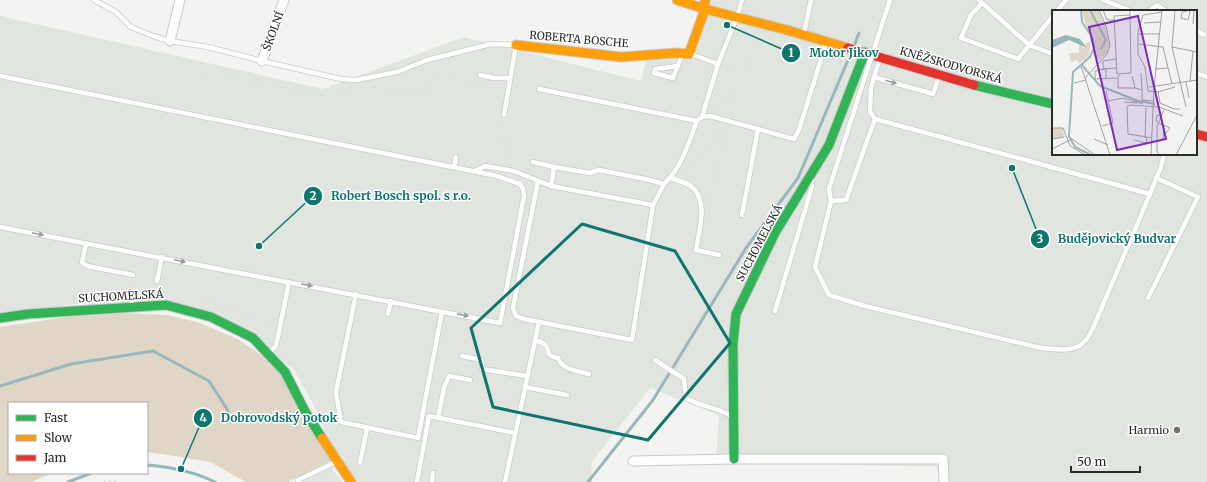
<svg xmlns="http://www.w3.org/2000/svg" width="1207" height="482" font-family="Merriweather,serif">
<style>
.built{fill:#e0e5df;fill-rule:evenodd}
.green{fill:#dfd6c7}
.lines{fill:none;stroke-linecap:round;stroke-linejoin:round}
.stream{stroke:#99b7bb;stroke-width:3}
.lane-casing{stroke:#cacbca;stroke-width:6}
.street-casing{stroke:#cacbca;stroke-width:11}
.fast-casing{stroke:#cacbca;stroke-width:11}
.slow-casing{stroke:#cacbca;stroke-width:11}
.jam-casing{stroke:#cacbca;stroke-width:11}
.path{stroke:#dfe0de;stroke-width:1.5;stroke-dasharray:2 3;stroke-linecap:butt}
.lane{stroke:#fdfdfd;stroke-width:4.5}
.street{stroke:#fdfdfd;stroke-width:9}
.fast{stroke:#30b455;stroke-width:9}
.slow{stroke:#ff9f0a;stroke-width:9}
.jam{stroke:#e5322d;stroke-width:9}
.lane-bridge-casing{stroke:#cacbca;stroke-width:6;stroke-linecap:butt}
.lane-bridge{stroke:#fdfdfd;stroke-width:4.5}
.oneway{fill:#9e9e9e}
.marked{fill:none;stroke:#0f766e;stroke-width:3;stroke-linejoin:round}
.poi-dot{fill:#707170;stroke:#fff;stroke-width:1.5}
.labels{text-anchor:middle;stroke-width:3;stroke-linejoin:round;paint-order:stroke}
.street-label{font-size:11px;fill:#2a2b2a;stroke:#fff}
.poi-label{font-size:11px;fill:#2a2b2a;stroke:#fff;text-anchor:end}
.inset-river{fill:none;stroke:#99b7bb;stroke-width:2}
.inset-road{fill:none;stroke:#a3a4a2;stroke-width:1}
.view{fill:#7b2cbf;fill-opacity:0.15;stroke:#7b2cbf;stroke-width:2}
.inset-edge{fill:none;stroke:#2a2b2a;stroke-width:2}
.leader{fill:none;stroke:#0f766e;stroke-width:1.5}
.callout-dot{fill:#0f766e;stroke:#fff;stroke-width:1.5}
.mark-label{font-size:12px;text-anchor:middle;font-weight:bold;fill:#fff}
.callout-label{font-size:12px;text-anchor:middle;font-weight:bold;fill:#0f766e;stroke:#fff;stroke-width:3;stroke-linejoin:round;paint-order:stroke}
</style>
<rect width="100%" height="100%" fill="#f3f4f2"/>
<g class="built">
<path d="M709,0H1207V482H940L937,467L716,461L719,415L650,388L591,463L592,482H356L328,437L312,402L293,368L201,314L151,301L74,304L0,316V16L323,89L464,37L641,81L647,57L691,56ZM1053,11H1196V154H1053Z"/>
<polygon points="325,459 342,482 296,482 293,473"/>
</g>
<polygon class="green" points="119,313 167,315 197,322 238,339 277,366 331,460 288,482 246,482 210,462 175,456 147,452 147,403 9,403 9,473 52,473 32,482 0,482 0,327 67,317"/>
<g class="lines">
<g class="stream">
<polyline points="854,46 859,33"/>
<polyline points="0,386 71,364 153,351 209,381 227,409 230,418"/>
<path d="M147,465C171,467 193,471 215,482"/>
<polyline points="68,482 92,473"/>
<polyline points="588,482 653,400 746,248 798,178 851,53"/>
</g>
<g class="lane-casing">
<g id="lane">
<polyline points="94,0 116,12 131,27 153,36 170,41 208,47 262,61 341,79 356,80 397,72 427,60 491,44 516,45 504,115"/>
<polyline points="979,0 1029,45 1053,54"/>
<polyline points="1103,0 1131,11"/>
<polyline points="982,3 971,15 961,38 1018,59 1053,16"/>
<polyline points="1057,11 1066,0"/>
<polyline points="1149,11 1157,5 1166,11"/>
<polyline points="1196,30 1204,35"/>
<polyline points="804,33 811,0"/>
<polyline points="878,37 890,0"/>
<polyline points="691,54 718,64 737,17 742,0"/>
<polyline points="880,59 874,77 933,94 939,77"/>
<polyline points="678,66 655,69 654,73 673,78 682,55"/>
<polyline points="1196,73 1207,77"/>
<polyline points="480,75 494,78 510,78"/>
<polyline points="0,76 497,176 520,184 523,189 524,196 500,323 0,227"/>
<path d="M864,80L829,189L831,201L815,267L829,295L865,306L1041,348C1054,349 1074,353 1084,342C1088,339 1090,333 1093,328L1150,194L1161,167L1164,154"/>
<polyline points="539,89 697,121"/>
<polyline points="702,117 718,64"/>
<polyline points="875,119 1150,194"/>
<polyline points="533,162 554,167"/>
<polyline points="454,167 456,157"/>
<polyline points="475,171 485,166 514,171 551,186 653,205"/>
<path d="M671,178C677,180 684,182 689,185C710,198 699,230 696,250L719,255"/>
<polyline points="538,181 513,308 516,316 524,319 632,340 653,205 664,184"/>
<path d="M551,186L554,167L590,173L599,170L650,180L664,184C682,167 688,144 697,121L702,117L710,116L794,139L799,130L826,43"/>
<polyline points="831,201 846,200 875,119 870,112 871,89 874,77"/>
<polyline points="742,215 758,129"/>
<polyline points="86,244 82,262 87,266 133,275"/>
<polyline points="157,281 162,257"/>
<polyline points="356,294 336,392 341,422 418,438 442,312"/>
<polyline points="130,295 133,306"/>
<polyline points="1148,298 1198,197 1156,178"/>
<polyline points="775,311 811,190 812,180"/>
<polyline points="388,314 391,301"/>
<path d="M535,340C544,343 547,344 549,354L553,357L558,358C562,370 579,371 589,374"/>
<polyline points="268,353 276,346 289,282"/>
<polyline points="462,356 482,360 482,369 527,376"/>
<path d="M655,360L684,379L686,398C700,407 718,407 731,416"/>
<polyline points="525,387 567,395"/>
<polyline points="438,418 444,388 449,376 470,380"/>
<polyline points="360,463 367,428"/>
<polyline points="298,480 336,462"/>
<polyline points="417,482 429,416 515,433"/>
<polyline points="432,482 433,473"/>
<polyline points="505,482 539,322"/>
</g>
</g>
<g class="street-casing">
<g id="street">
<polyline points="170,41 180,0"/>
<polyline points="262,61 284,0"/>
<polyline points="633,461 734,459 943,459 944,482"/>
</g>
</g>
<g class="fast-casing">
<g id="fast">
<polyline points="974,85 1053,104"/>
<polyline points="0,318 28,314 166,305 211,317 253,338 285,372 306,413 322,438"/>
<polyline points="734,459 733,344 736,314 775,233 829,145 865,52"/>
</g>
</g>
<g class="slow-casing">
<g id="slow">
<polyline points="677,0 705,9 787,30 848,48"/>
<polyline points="516,45 621,57 675,53 689,54 705,9 705,0"/>
<polyline points="322,438 351,482"/>
</g>
</g>
<g class="jam-casing">
<g id="jam">
<polyline points="848,48 974,85"/>
<polyline points="1196,134 1207,137"/>
</g>
</g>
<g class="path">
<polyline points="725,66 746,73 758,33"/>
<polyline points="201,76 216,70 229,74 238,79 332,97 342,90 349,88 385,88 426,95 429,93 433,75 492,86 493,84"/>
<polyline points="711,109 733,99"/>
<polyline points="730,114 736,89"/>
<polyline points="503,121 500,136 511,146 508,162"/>
<polyline points="686,176 724,126"/>
<polyline points="706,196 711,193 727,127"/>
<polyline points="115,265 117,255"/>
<polyline points="131,289 132,281"/>
<polyline points="199,301 237,309 266,325 264,333"/>
<polyline points="744,416 750,416"/>
<polyline points="104,482 111,481 117,482"/>
</g>
<use href="#lane" class="lane"/>
<use href="#street" class="street"/>
<use href="#fast" class="fast"/>
<use href="#slow" class="slow"/>
<use href="#jam" class="jam"/>
<g class="lane-bridge-casing">
<polyline id="lane-bridge" points="864,80 878,37"/>
</g>
<use href="#lane-bridge" class="lane-bridge"/>
</g>
<defs><path id="oneway-solid" d="M-6-.8H1V-3.2L6.5 0L1 3.2V.8H-6Z"/></defs>
<g class="oneway">
<use href="#oneway-solid" transform="translate(891 82) rotate(16)"/>
<use href="#oneway-solid" transform="translate(38 234) rotate(11)"/>
<use href="#oneway-solid" transform="translate(180 261) rotate(12)"/>
<use href="#oneway-solid" transform="translate(307 285) rotate(10)"/>
<use href="#oneway-solid" transform="translate(463 315) rotate(11)"/>
</g>
<path class="marked" d="M582,224L675,251L730,343L648,440L493,407L471,328Z"/>
<circle class="poi-dot" cx="1177" cy="430" r="4"/>
<g class="labels">
<g class="street-label">
<text transform="translate(273 31) rotate(-70)" y="4">ŠKOLNÍ</text>
<text transform="translate(579 39) rotate(5)" y="4">ROBERTA BOSCHE</text>
<text transform="translate(951 65) rotate(16)" y="4">KNĚŽSKODVORSKÁ</text>
<text transform="translate(759 243) rotate(-62)" y="4">SUCHOMELSKÁ</text>
<text transform="translate(121 296) rotate(-3)" y="4">SUCHOMELSKÁ</text>
</g>
<g class="poi-label">
<text x="1169" y="434">Harmio</text>
</g>
</g>
<g transform="translate(1052 10)">
<rect width="145" height="145" fill="#f3f4f2"/>
<path d="M30,0H46L52,13L58,34L55,43L47,50L41,45L43,29L33,13ZM39,31L37,46L27,53L25,50L19,52L17,43H27V34L33,39L34,33ZM0,118H10L13,127L0,128Z" fill="#dfd6c7"/>
<path d="M14,25L28,29L35,38L17,30L0,38V30Z" fill="#99b7bb"/>
<path class="inset-river" d="M29,0L30,12L41,28L42,38L38,47L21,62L17,126L23,137L39,145M38,0L54,30L49,39M29,54L48,76L86,91L103,94"/>
<path class="inset-road" d="M47,0L54,16L58,35L55,44L33,68L58,145M51,0L55,10H63M123,0L120,37L134,97M135,1L130,2L129,8L136,10L138,2L136,0M110,2L91,5L86,22V44L93,57L96,81L106,82L123,77M78,5L62,6L65,64L79,63L78,0M92,13L109,12M141,14L142,0M86,24H107M86,34L111,37L120,74M120,37L145,42M64,49L51,51V59L64,58M103,59L116,58M45,60L54,59V69M48,61H43V69L66,68M89,63L90,80M68,65L66,67V78H83M80,66L83,78L90,80V90L101,91M138,71L141,41M134,72L137,88M22,73L34,70L29,57H27M97,77L145,70M106,81L108,93L122,99H128M56,91L71,88L91,94M72,92L85,93M109,106L105,105L104,111L112,116L111,129M112,115L118,118L113,124M50,116L61,113L54,81M0,118H11L18,136L33,145M93,128L94,98M100,128L76,124L75,97L78,95L107,97L131,106M0,129L12,127M42,129L56,135M82,130L94,133L95,128M0,139L20,129L43,145M66,145H89M99,145L102,78L110,0M108,145L105,142V116L112,100M124,145L145,105"/>
<path class="view" d="M86,6L114,129L65,140L37,17Z"/>
<rect width="145" height="145" class="inset-edge"/>
</g>
<path class="leader" d="M727 25L791 53M259 246L313 196M1012 168L1040 239M181 469L203 418"/>
<g class="callout-dot">
<circle cx="727" cy="25" r="4"/>
<circle cx="259" cy="246" r="4"/>
<circle cx="1012" cy="168" r="4"/>
<circle cx="181" cy="469" r="4"/>
<circle cx="791" cy="53" r="10"/>
<circle cx="313" cy="196" r="10"/>
<circle cx="1040" cy="239" r="10"/>
<circle cx="203" cy="418" r="10"/>
</g>
<g class="mark-label">
<text x="791" y="57">1</text>
<text x="313" y="200">2</text>
<text x="1040" y="243">3</text>
<text x="203" y="422">4</text>
</g>
<g class="callout-label">
<text x="844" y="57">Motor Jikov</text>
<text x="401" y="200">Robert Bosch spol. s r.o.</text>
<text x="1117" y="243">Budějovický Budvar</text>
<text x="279" y="422">Dobrovodský potok</text>
</g>
<rect x="8" y="402" width="140" height="72" fill="#ffffff" stroke="#aaaaaa"/>
<rect x="16" y="415" width="20" height="6" fill="#30b455" stroke="#aaaaaa"/>
<text x="44" y="422" font-size="12" fill="#2a2b2a">Fast</text>
<rect x="16" y="435" width="20" height="6" fill="#ff9f0a" stroke="#aaaaaa"/>
<text x="44" y="442" font-size="12" fill="#2a2b2a">Slow</text>
<rect x="16" y="455" width="20" height="6" fill="#e5322d" stroke="#aaaaaa"/>
<text x="44" y="462" font-size="12" fill="#2a2b2a">Jam</text>
<path d="M1071 466v6h69v-6" fill="none" stroke="#2a2b2a" stroke-width="2"/>
<text x="1077" y="466" font-size="12" fill="#2a2b2a" stroke="#ffffff" stroke-width="3" paint-order="stroke">50 m</text>
</svg>
